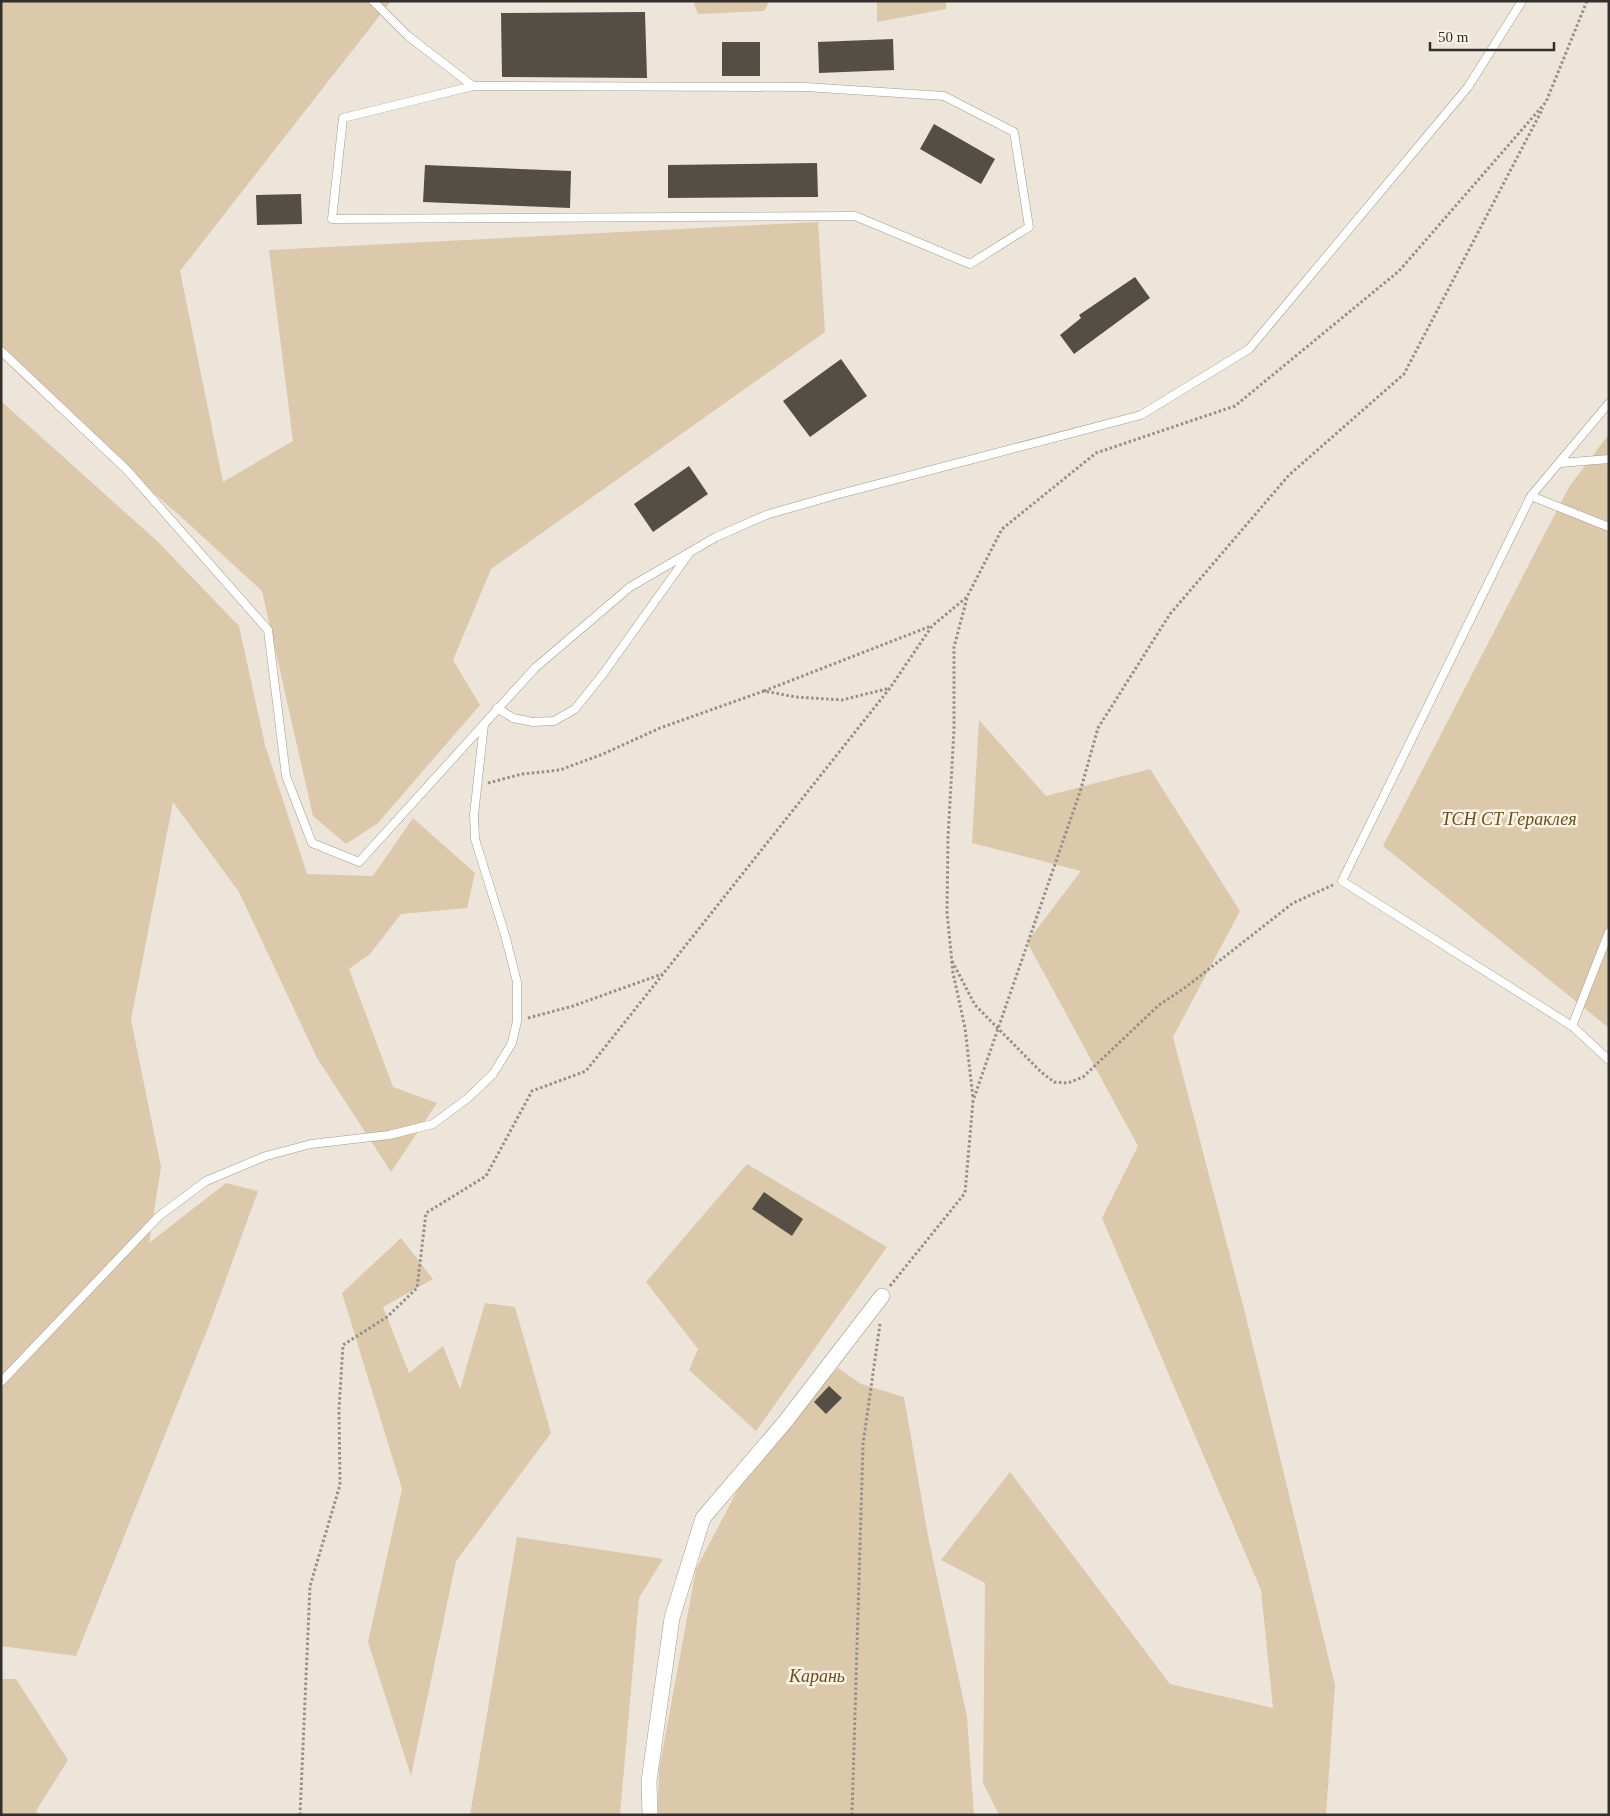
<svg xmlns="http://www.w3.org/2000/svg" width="1610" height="1816" font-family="Georgia,serif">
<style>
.green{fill:#dcc8ab}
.building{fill:#544e44}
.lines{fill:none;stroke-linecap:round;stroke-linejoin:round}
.lane-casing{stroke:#a29a90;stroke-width:9}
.street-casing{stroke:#a29a90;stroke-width:16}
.path{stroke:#959088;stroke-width:3;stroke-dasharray:2.5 2.5;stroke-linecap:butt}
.lane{stroke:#fff;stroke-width:8}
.street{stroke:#fff;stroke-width:15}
.labels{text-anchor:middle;stroke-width:5;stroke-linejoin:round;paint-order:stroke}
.park-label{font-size:18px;font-style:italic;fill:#6c4e19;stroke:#fbf3e7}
</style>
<rect width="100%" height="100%" fill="#ede5da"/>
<g class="green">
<polygon points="1,1 391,1 180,271 223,482 293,441 269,250 818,222 825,332 491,569 453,660 480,705 378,823 346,844 313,816 262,591 179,515 25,381 1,354"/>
<polygon points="693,1 770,1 764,11 698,14"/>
<polygon points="877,1 946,1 946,9 877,22"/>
<polygon points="1,401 157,541 239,626 265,745 307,874 373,876 413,818 475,873 467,908 401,914 370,954 349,969 393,1087 437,1103 391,1172 317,1058 239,892 173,802 131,1020 161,1167 149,1243 226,1183 258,1191 210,1323 76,1656 1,1646"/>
<polygon points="1609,434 1609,1028 1383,846 1569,487"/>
<polygon points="979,720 1046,796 1150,769 1240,911 1173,1037 1246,1317 1335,1685 1326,1815 999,1815 983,1783 985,1583 941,1560 1010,1472 1170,1684 1273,1708 1261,1590 1102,1218 1138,1146 1027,942 1081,871 972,843"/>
<polygon points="747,1164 887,1247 756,1431 689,1370 698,1349 646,1282"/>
<polygon points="401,1238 433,1279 383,1307 409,1373 443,1346 460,1389 485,1303 515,1307 551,1433 456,1561 411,1776 368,1642 402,1489 342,1293"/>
<polygon points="838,1368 861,1384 904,1397 928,1536 967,1717 974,1815 658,1815 659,1770 696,1569 756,1455"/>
<polygon points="517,1537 663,1559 639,1598 620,1815 470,1815"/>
<polygon points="1,1679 16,1679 68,1760 36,1811 39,1815 1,1815"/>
</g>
<g class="building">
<polygon points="645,12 647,78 502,77 501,13"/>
<polygon points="893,39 894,70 819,73 818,42"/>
<rect x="722" y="42" width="38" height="34"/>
<polygon points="934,124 995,159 981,184 920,149"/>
<polygon points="817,163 818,197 668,198 668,165"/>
<polygon points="425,165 571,171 570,208 423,202"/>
<polygon points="301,194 302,224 257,225 256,195"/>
<polygon points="1135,277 1150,298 1074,354 1060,335 1081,318 1079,315"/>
<polygon points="841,359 867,396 810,437 783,401"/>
<polygon points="689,466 708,494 653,532 634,504"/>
<polygon points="764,1192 803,1219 792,1236 752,1209"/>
<polygon points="829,1386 842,1398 826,1414 814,1402"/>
</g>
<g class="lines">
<g class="lane-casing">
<g id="lane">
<polyline points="373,1 408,36 473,86 805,87 944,96 1014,132 1029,227 970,264 855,216 332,219 343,118 473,86"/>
<polyline points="1,351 127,470 268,630 286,776 312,843 359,862 535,668 630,587 716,537 766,515 832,496 1141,415 1249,349 1468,87 1522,1"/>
<polyline points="1609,403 1531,496 1342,881 1572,1026 1609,1060"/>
<polyline points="1560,463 1609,459"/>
<polyline points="1531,496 1609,527"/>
<polyline points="497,708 513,718 533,722 554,721 575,709 603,674 688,555"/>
<polyline points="1572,1026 1609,932"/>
<polyline points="1,1382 159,1216 206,1181 266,1156 311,1144 389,1135 433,1124 468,1098 493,1074 512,1043 517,1021 517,982 505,935 475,839 474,815 484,724"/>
</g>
</g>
<g class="street-casing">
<polyline id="street" points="650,1815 649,1781 672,1618 703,1518 785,1422 882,1296"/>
</g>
<g class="path">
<polyline points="967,598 954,647 954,729 948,838 947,912 953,973 965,1028 973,1098"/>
<polyline points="764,691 931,626"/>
<polyline points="488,783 522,774 560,770 603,754 660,728 764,691 796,697 842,700 890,688"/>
<polyline points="952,961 975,1005 1041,1072 1054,1082 1068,1083 1083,1077 1159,1005 1186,987 1293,903 1333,885"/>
<polyline points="528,1018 573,1006 662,974"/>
<polyline points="890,1286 965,1193 973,1101 1080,792 1098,728 1170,614 1289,475 1404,374 1543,108"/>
<polyline points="300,1815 310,1586 340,1485 339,1409 343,1345 387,1317 417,1288 426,1213 486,1176 532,1091 586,1071 890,688 932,626 967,597 1002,529 1096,453 1235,406 1399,271 1546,102 1587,1"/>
<polyline points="852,1815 863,1444 880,1324"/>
</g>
<use href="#lane" class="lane"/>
<use href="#street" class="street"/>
</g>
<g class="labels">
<g class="park-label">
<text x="1509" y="825">ТСН СТ Гераклея</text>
<text x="817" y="1682">Карань</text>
</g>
</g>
<rect width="1610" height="1816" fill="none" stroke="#33302c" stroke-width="5"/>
<path d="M1430 42v8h124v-8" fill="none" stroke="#33302c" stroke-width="2.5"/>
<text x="1438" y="42" font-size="15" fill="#33302c" stroke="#fbf3e7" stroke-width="4" paint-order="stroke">50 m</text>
</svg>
